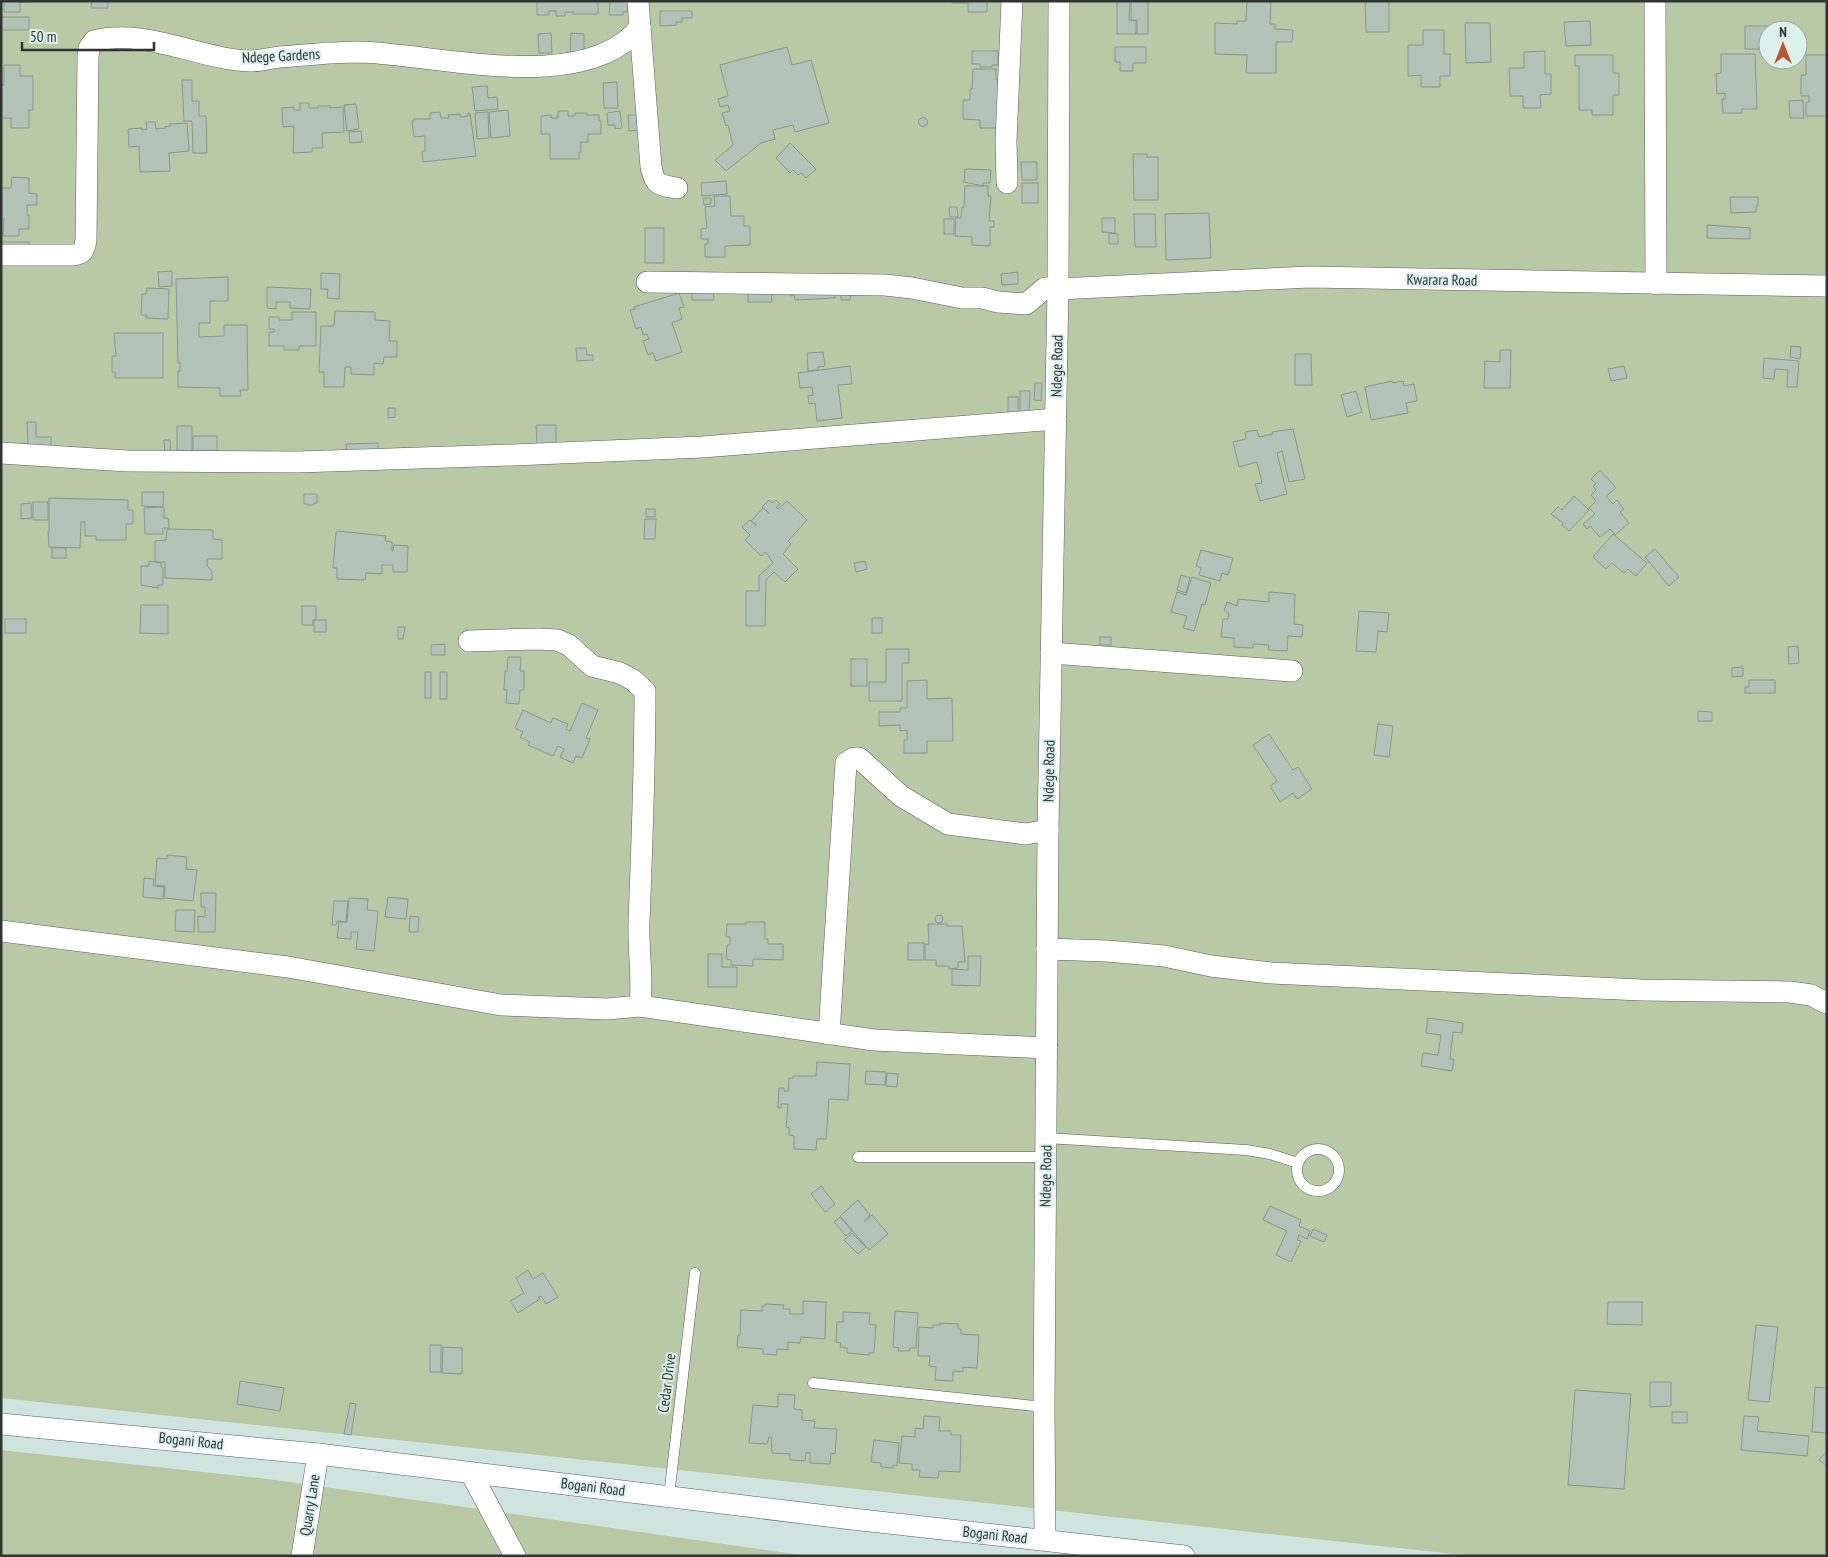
<svg xmlns="http://www.w3.org/2000/svg" width="1828" height="1557" font-family="'PT Sans Narrow',sans-serif">
<style>
.green{fill:#bac9a5;fill-rule:evenodd}
.building{fill:#b4c3b8;stroke:#8a988e}
.lines{fill:none;stroke-linecap:round;stroke-linejoin:round}
.lane-casing{stroke:#50615e;stroke-width:11}
.street-casing{stroke:#50615e;stroke-width:22}
.lane{stroke:#fff;stroke-width:10}
.street{stroke:#fff;stroke-width:21}
.labels{text-anchor:middle;stroke-width:4;stroke-linejoin:round;paint-order:stroke}
.street-label{font-size:15px;fill:#2e3634;stroke:#dcf0ec}
</style>
<rect width="100%" height="100%" fill="#cfe3df"/>
<g class="green">
<path d="M1,1H1827V1556H1472L811,1484L1,1398ZM1768,30H1798V60H1768Z"/>
<polygon points="1,1450 276,1480 808,1556 1,1556"/>
</g>
<g class="building">
<polygon points="4,1 32,1 32,2 20,2 20,12 4,12"/>
<polygon points="92,1 108,1 108,8 91,8"/>
<polygon points="537,1 598,1 598,14 573,14 573,12 565,12 565,16 556,16 556,11 549,11 549,15 537,15"/>
<polygon points="610,1 634,1 628,6 627,12 623,12 623,15 609,15"/>
<polygon points="952,1 985,1 987,2 987,12 968,12 968,3 952,3"/>
<polygon points="1117,1 1130,1 1129,20 1136,21 1136,34 1117,34"/>
<polygon points="1131,1 1148,1 1148,34 1137,34 1137,20 1131,20"/>
<polygon points="1247,1 1271,1 1270,24 1275,24 1275,29 1293,30 1292,42 1276,42 1276,73 1246,73 1247,55 1215,54 1215,23 1237,24 1237,21 1246,21"/>
<polygon points="1365,1 1389,1 1389,32 1366,32"/>
<polygon points="660,11 692,11 692,18 682,18 682,22 676,22 676,25 660,26"/>
<rect x="1" y="17" width="28" height="13"/>
<polygon points="1590,21 1591,45 1566,46 1564,22"/>
<polygon points="1465,23 1490,23 1491,62 1466,63"/>
<polygon points="1745,26 1770,26 1770,30 1768,30 1768,49 1745,49"/>
<polygon points="1423,30 1444,30 1444,54 1450,54 1450,76 1440,76 1440,87 1421,87 1421,75 1408,76 1408,45 1423,45"/>
<polygon points="551,33 552,53 539,53 538,34"/>
<polygon points="571,33 584,34 584,54 570,54"/>
<polygon points="787,47 792,65 811,60 829,123 795,132 793,125 773,130 775,139 761,143 726,171 715,160 733,145 728,125 726,126 722,113 730,111 728,105 720,107 718,99 728,96 720,65"/>
<polygon points="1115,47 1146,47 1146,63 1133,63 1133,71 1120,71 1120,62 1115,62"/>
<polygon points="972,51 998,51 998,65 992,65 992,67 980,67 980,64 972,64"/>
<polygon points="1545,51 1545,74 1551,74 1551,94 1540,95 1541,108 1523,108 1523,96 1510,96 1509,68 1524,68 1524,52"/>
<polygon points="1721,54 1755,54 1757,109 1742,109 1742,113 1723,113 1722,99 1725,99 1725,93 1717,94 1716,74 1721,73"/>
<polygon points="1575,55 1613,55 1613,73 1619,73 1619,95 1613,95 1613,115 1592,115 1592,110 1579,110 1579,66 1575,66"/>
<polygon points="1806,55 1827,55 1827,116 1806,116 1806,103 1809,102 1809,96 1801,96 1801,75 1806,75"/>
<polygon points="4,65 20,65 20,76 33,76 33,110 29,110 29,128 11,128 11,118 1,118 1,85 4,85"/>
<polygon points="973,69 996,69 996,80 998,80 999,128 980,128 980,120 963,119 963,100 970,100 970,89 972,89"/>
<polygon points="182,80 192,80 192,101 199,101 199,116 206,116 207,153 193,153 192,121 184,121"/>
<polygon points="617,82 618,108 604,108 603,83"/>
<polygon points="487,86 488,98 497,97 498,109 475,111 472,87"/>
<polygon points="1803,100 1804,118 1790,118 1789,101"/>
<polygon points="300,103 309,103 309,108 318,108 318,106 330,106 330,108 343,107 344,132 322,133 323,148 312,148 312,152 293,153 294,126 283,127 282,108 294,107 294,110 300,110"/>
<polygon points="356,104 359,129 347,131 344,105"/>
<polygon points="508,110 510,136 491,138 489,112"/>
<polygon points="558,111 568,111 568,116 575,116 575,113 587,113 587,115 599,115 599,121 601,121 601,134 588,134 588,142 581,142 581,152 579,152 579,159 550,159 550,134 541,134 541,116 551,115 551,118 558,118"/>
<polygon points="620,111 622,128 615,129 615,125 608,125 607,113"/>
<polygon points="440,112 441,118 449,118 448,115 460,114 460,117 468,116 468,113 470,113 476,156 423,162 422,151 425,151 425,136 414,137 412,121 414,121 413,119 430,119 430,113"/>
<polygon points="488,112 489,138 477,139 475,113"/>
<polygon points="628,115 638,115 639,130 629,131"/>
<circle cx="923" cy="122" r="4.5"/>
<polygon points="146,122 155,122 156,129 166,128 165,127 170,126 170,124 187,123 189,151 169,153 170,171 140,172 139,146 129,147 128,129 142,128 142,130 147,129"/>
<polygon points="361,131 362,142 350,143 349,132"/>
<polygon points="790,143 816,169 806,178 801,173 798,175 793,170 790,173 776,158"/>
<polygon points="1133,154 1147,154 1147,157 1158,157 1158,200 1134,200"/>
<polygon points="1021,162 1037,162 1037,180 1022,180"/>
<polygon points="965,169 991,170 990,183 983,183 983,186 964,182"/>
<polygon points="12,177 29,178 29,193 37,194 37,205 27,205 27,215 29,215 29,229 19,229 19,236 3,236 4,218 1,218 1,188 11,188"/>
<polygon points="726,181 727,194 702,196 701,183"/>
<rect x="1022" y="183" width="16" height="20"/>
<polygon points="965,186 988,186 988,196 991,196 989,221 994,221 994,227 990,227 990,246 972,245 972,237 955,236 956,218 961,218 962,207 964,207"/>
<polygon points="714,196 730,196 731,216 744,216 744,226 750,226 750,245 725,246 725,257 705,257 705,244 708,244 708,239 701,239 701,229 707,228 705,207 715,206"/>
<polygon points="1730,197 1758,197 1758,206 1756,206 1756,212 1731,213"/>
<polygon points="703,198 711,198 711,204 704,205"/>
<polygon points="949,207 957,207 958,217 950,217"/>
<polygon points="1209,213 1211,258 1166,260 1165,214"/>
<polygon points="1134,214 1155,214 1156,247 1135,247"/>
<polygon points="1102,218 1115,218 1115,233 1102,232"/>
<rect x="944" y="219" width="10" height="15"/>
<polygon points="1707,225 1750,228 1750,239 1707,238"/>
<rect x="645" y="228" width="19" height="35"/>
<polygon points="1109,233 1118,234 1118,244 1109,244"/>
<polygon points="3,242 29,242 30,253 3,254"/>
<polygon points="172,271 172,286 159,287 158,272"/>
<polygon points="1018,272 1018,284 1002,285 1001,274"/>
<polygon points="321,273 340,274 339,299 327,298 328,289 321,289"/>
<polygon points="228,277 228,301 210,301 210,323 199,323 199,337 224,336 224,325 247,325 248,390 240,390 241,396 220,396 220,388 178,387 178,371 180,371 180,363 178,363 176,279"/>
<polygon points="267,287 311,289 310,309 290,308 290,302 276,302 276,309 267,308"/>
<polygon points="692,287 713,287 714,300 692,300"/>
<polygon points="835,287 835,298 795,300 794,295 790,296 790,289"/>
<polygon points="147,288 169,289 168,319 146,318 146,315 141,315 142,294 146,294"/>
<polygon points="841,288 851,289 850,300 841,300"/>
<polygon points="748,289 771,289 772,302 748,302"/>
<polygon points="679,293 684,307 679,308 682,319 672,323 682,352 656,361 653,353 648,355 643,341 649,339 647,334 643,335 641,327 636,329 630,310 635,309 634,307"/>
<polygon points="335,311 375,312 375,320 390,321 389,341 397,341 397,357 384,357 383,364 374,363 374,375 351,374 351,367 345,367 344,387 324,387 324,372 319,372 321,326 334,326"/>
<polygon points="292,312 316,312 316,346 299,346 299,350 284,350 284,346 269,346 269,332 274,332 274,329 269,329 269,317 279,317 279,320 292,320"/>
<polygon points="114,333 163,333 163,378 115,378 115,372 112,372 112,356 116,356"/>
<polygon points="1791,346 1801,347 1800,359 1790,357"/>
<polygon points="576,348 586,348 587,355 593,355 593,360 577,361"/>
<polygon points="1500,350 1511,350 1510,388 1484,388 1485,361 1500,362"/>
<polygon points="823,352 825,366 818,367 818,370 808,371 807,353"/>
<polygon points="1295,354 1311,354 1312,385 1295,385"/>
<polygon points="1764,358 1799,361 1797,387 1787,387 1788,370 1775,369 1774,379 1763,378"/>
<polygon points="850,366 852,384 838,385 842,418 817,421 815,403 809,404 808,396 813,395 812,387 800,388 798,373"/>
<polygon points="1624,366 1627,378 1611,381 1608,369"/>
<polygon points="1392,381 1393,383 1403,381 1404,386 1414,384 1417,401 1406,403 1408,413 1371,420 1365,387"/>
<polygon points="1035,383 1042,383 1041,401 1034,400"/>
<polygon points="1020,391 1030,391 1029,415 1020,414"/>
<polygon points="1356,391 1362,412 1347,417 1341,395"/>
<rect x="1008" y="397" width="10" height="19"/>
<polygon points="388,408 395,408 395,417 388,418"/>
<polygon points="27,422 36,422 36,437 51,437 51,449 28,450"/>
<polygon points="536,425 556,425 556,447 537,447"/>
<polygon points="177,426 192,426 192,451 177,450"/>
<polygon points="1293,429 1305,479 1289,482 1282,451 1277,453 1287,494 1260,501 1255,484 1262,483 1257,462 1239,467 1233,442 1246,439 1245,432 1257,430 1259,437 1273,434 1272,432"/>
<rect x="193" y="436" width="24" height="15"/>
<polygon points="164,440 170,440 171,456 165,457"/>
<polygon points="378,443 378,454 347,455 346,444"/>
<polygon points="1600,470 1616,488 1606,496 1613,504 1617,500 1624,509 1620,512 1629,523 1615,535 1610,529 1600,537 1590,526 1587,529 1583,524 1595,514 1589,508 1596,501 1591,495 1596,490 1593,486 1596,484 1591,479"/>
<polygon points="142,492 164,492 163,507 142,506"/>
<polygon points="304,494 317,494 317,503 314,503 314,505 307,505 307,504 304,504"/>
<polygon points="1574,496 1589,510 1569,531 1562,525 1563,523 1551,514 1558,507 1562,510"/>
<polygon points="49,498 128,500 128,510 133,510 133,524 126,524 126,540 96,540 96,536 85,536 85,522 81,522 80,548 49,547 48,531 49,531"/>
<polygon points="769,500 772,503 776,500 780,504 776,507 778,509 787,501 807,520 788,541 791,544 783,554 798,569 785,582 774,572 766,580 765,626 746,626 746,591 759,591 759,576 773,563 766,552 761,556 745,540 750,535 742,527 750,520 757,526 751,521 763,508 770,514 762,507"/>
<rect x="33" y="502" width="15" height="18"/>
<polygon points="31,503 32,518 21,519 21,504"/>
<polygon points="164,507 164,518 168,518 169,528 163,528 163,534 145,534 144,508"/>
<rect x="646" y="509" width="9" height="8"/>
<polygon points="645,519 656,519 655,539 644,539"/>
<polygon points="167,529 213,530 213,539 222,540 222,559 207,559 207,566 212,571 212,580 165,578 165,562 155,562 155,541 166,540"/>
<polygon points="338,531 386,536 385,541 392,542 392,551 393,551 394,545 408,546 407,572 393,572 393,565 382,565 382,574 366,573 365,580 337,579 337,568 333,568 336,532"/>
<polygon points="1613,534 1647,563 1636,576 1628,569 1624,573 1612,563 1606,569 1593,557"/>
<rect x="52" y="548" width="14" height="10"/>
<polygon points="1655,549 1679,577 1669,586 1645,557"/>
<polygon points="1201,550 1233,558 1228,575 1222,573 1220,581 1199,575 1201,568 1196,566"/>
<polygon points="149,561 161,563 161,567 163,567 163,585 158,585 158,588 141,585 141,566 149,566"/>
<polygon points="865,561 867,569 856,572 854,563"/>
<polygon points="1181,575 1190,578 1186,593 1177,590"/>
<polygon points="1192,577 1211,583 1205,605 1202,604 1194,631 1183,628 1187,616 1171,612 1177,592 1186,595"/>
<polygon points="1269,592 1295,594 1294,624 1303,625 1302,637 1288,636 1287,651 1268,650 1269,645 1253,644 1253,648 1234,647 1234,638 1221,637 1223,619 1228,619 1229,614 1224,610 1227,602 1237,606 1238,599 1269,602"/>
<polygon points="141,605 168,605 168,634 140,633"/>
<polygon points="302,606 316,606 316,620 313,620 313,625 302,625"/>
<polygon points="1359,611 1389,613 1387,632 1378,631 1376,652 1356,651"/>
<rect x="872" y="618" width="10" height="15"/>
<rect x="5" y="619" width="21" height="14"/>
<rect x="314" y="620" width="12" height="12"/>
<polygon points="398,627 405,627 403,639 398,639"/>
<rect x="1100" y="637" width="11" height="8"/>
<polygon points="445,644 445,655 431,655 431,645"/>
<polygon points="1798,646 1799,663 1789,664 1788,647"/>
<polygon points="886,649 909,649 909,663 902,663 902,701 869,701 869,682 886,682"/>
<polygon points="508,657 521,657 520,671 524,671 524,690 520,690 519,704 506,703 507,690 504,690 505,671 507,671"/>
<rect x="851" y="659" width="16" height="27"/>
<polygon points="1743,667 1743,676 1732,677 1732,668"/>
<rect x="425" y="672" width="6" height="26"/>
<rect x="440" y="672" width="7" height="27"/>
<polygon points="927,680 927,699 952,698 953,741 927,741 927,753 904,753 904,740 907,740 907,730 900,731 900,725 879,726 879,712 900,712 900,708 907,708 907,681"/>
<polygon points="1749,680 1775,680 1775,693 1745,693 1745,687 1749,687"/>
<polygon points="582,703 598,710 586,738 590,739 582,758 576,756 573,763 560,757 564,749 558,746 553,756 528,745 530,742 520,737 523,732 515,728 523,710 551,723 553,718 568,724 566,729 570,731"/>
<polygon points="1698,711 1712,712 1712,721 1698,721"/>
<polygon points="1378,724 1393,726 1389,757 1374,755"/>
<polygon points="1269,734 1293,770 1298,767 1312,789 1297,799 1293,793 1280,802 1270,786 1277,781 1253,745"/>
<polygon points="167,855 187,857 186,869 197,870 193,901 164,898 165,886 155,885 157,858 167,859"/>
<polygon points="144,878 154,879 153,886 164,887 163,899 143,897"/>
<polygon points="201,893 216,893 215,932 198,932 198,916 205,917 205,907 201,907"/>
<polygon points="388,897 408,899 406,919 385,917"/>
<polygon points="349,898 368,899 367,910 378,911 374,951 356,949 358,932 351,932 351,939 337,938 339,922 347,922"/>
<polygon points="334,901 348,901 346,922 337,921 336,925 332,925"/>
<polygon points="176,910 195,910 194,932 175,931"/>
<circle cx="939" cy="919" r="4"/>
<polygon points="410,916 419,917 418,932 409,932"/>
<polygon points="746,922 765,922 765,939 768,939 768,944 783,944 783,960 753,959 753,966 731,965 731,960 726,959 727,945 730,945 730,937 726,937 727,924 746,924"/>
<polygon points="928,924 947,924 947,926 962,926 965,962 958,962 958,968 949,969 949,966 936,966 936,960 925,960 925,944 929,944"/>
<rect x="908" y="943" width="16" height="17"/>
<polygon points="708,954 722,954 722,967 737,967 737,987 708,987"/>
<polygon points="968,956 981,956 980,986 952,985 952,969 968,970"/>
<polygon points="1428,1018 1463,1023 1462,1033 1453,1032 1450,1059 1454,1060 1452,1071 1421,1066 1423,1053 1438,1055 1441,1035 1426,1033"/>
<polygon points="817,1062 850,1064 848,1100 829,1099 826,1139 817,1139 816,1150 794,1149 794,1136 789,1135 789,1128 786,1127 788,1104 781,1104 781,1108 778,1108 779,1088 784,1088 784,1091 788,1091 789,1078 793,1078 793,1076 816,1076"/>
<polygon points="866,1071 886,1072 885,1085 865,1084"/>
<polygon points="887,1073 898,1074 897,1087 886,1086"/>
<polygon points="821,1186 835,1204 825,1212 811,1194"/>
<polygon points="858,1200 870,1215 864,1222 872,1215 888,1234 869,1250 840,1216"/>
<polygon points="1270,1206 1301,1220 1299,1226 1310,1231 1307,1239 1299,1235 1297,1240 1301,1241 1291,1262 1276,1255 1287,1231 1263,1220"/>
<polygon points="840,1217 852,1231 846,1236 834,1222"/>
<polygon points="1313,1229 1327,1235 1324,1242 1310,1236"/>
<polygon points="852,1233 866,1247 858,1254 844,1240"/>
<polygon points="528,1270 533,1279 543,1273 558,1297 546,1304 541,1296 538,1297 540,1299 518,1313 510,1301 524,1293 516,1278"/>
<polygon points="803,1301 826,1302 825,1339 801,1337 800,1343 788,1342 788,1350 777,1349 777,1355 763,1354 763,1349 737,1347 738,1335 740,1335 741,1310 762,1311 762,1306 765,1306 765,1304 784,1305 783,1309 790,1309 790,1314 803,1314"/>
<polygon points="1608,1302 1642,1302 1642,1325 1607,1324"/>
<polygon points="895,1311 918,1313 916,1348 910,1348 909,1351 898,1351 899,1348 893,1347"/>
<polygon points="843,1312 870,1313 869,1324 876,1325 874,1353 869,1353 869,1355 847,1353 847,1348 840,1347 841,1343 836,1342 837,1322 843,1322"/>
<polygon points="940,1323 958,1324 958,1329 961,1329 961,1334 979,1335 977,1368 963,1367 963,1372 953,1371 953,1381 935,1380 936,1367 929,1366 930,1356 918,1356 919,1327 933,1328 933,1325 940,1325"/>
<polygon points="1756,1325 1778,1327 1769,1402 1748,1400"/>
<rect x="430" y="1345" width="11" height="27"/>
<polygon points="443,1347 462,1348 462,1374 442,1373"/>
<polygon points="240,1381 284,1388 280,1411 237,1404"/>
<polygon points="1650,1382 1671,1382 1671,1406 1650,1407"/>
<polygon points="1815,1387 1827,1388 1827,1433 1812,1432"/>
<polygon points="1575,1390 1631,1394 1624,1489 1568,1485"/>
<polygon points="778,1394 795,1395 794,1409 802,1410 802,1420 815,1421 814,1428 837,1429 835,1454 831,1453 830,1464 810,1463 810,1453 806,1453 805,1461 790,1460 790,1454 772,1453 771,1437 769,1437 767,1444 749,1443 753,1405 778,1407"/>
<polygon points="350,1403 356,1404 351,1435 344,1434"/>
<rect x="1672" y="1412" width="15" height="11"/>
<polygon points="924,1416 940,1417 939,1431 951,1431 951,1435 961,1435 960,1472 939,1471 938,1478 919,1477 920,1470 912,1470 912,1464 899,1463 902,1436 915,1437 915,1428 923,1429"/>
<polygon points="1744,1416 1759,1417 1757,1431 1809,1436 1807,1456 1741,1450"/>
<polygon points="874,1440 899,1443 897,1466 893,1465 893,1468 881,1467 881,1463 871,1462"/>
<polygon points="1827,1451 1827,1466 1819,1460"/>
</g>
<g class="lines">
<g class="lane-casing">
<g id="lane">
<polyline points="1046,1138 1246,1150 1270,1154 1298,1163"/>
<circle cx="1318" cy="1170" r="21"/>
<polyline points="858,1157 1046,1157"/>
<polyline points="813,1383 1044,1407"/>
<polyline points="669,1496 695,1273"/>
</g>
</g>
<g class="street-casing">
<g id="street">
<polyline points="1655,1 1656,284"/>
<path d="M640,27L651,167C655,185 658,185 677,188"/>
<polyline points="1007,183 1006,141 1012,1"/>
<path d="M1,255H73C83,254 84,250 86,241L88,57L89,48L94,41C146,28 198,59 250,61C260,61 270,58 280,57C306,55 333,52 360,52C435,54 586,96 640,27L638,1"/>
<polyline points="647,282 885,285 912,288 962,298 982,298 998,302 1026,304 1045,288 1058,289 1309,277 1827,286"/>
<polyline points="1,453 127,461 298,462 513,455 702,447 1056,419"/>
<polyline points="1051,653 1292,671"/>
<path d="M1,931L288,967L501,1005L607,1009L640,1006C643,978 638,950 639,922C642,845 645,768 645,691L633,680L620,673L592,666L569,645L557,640L538,639L469,641"/>
<polyline points="1047,949 1107,951 1164,956 1211,966 1271,973 1641,990 1790,992 1811,995 1827,1003"/>
<polyline points="640,1006 874,1040 1047,1048"/>
<polyline points="829,1034 846,763 854,758 859,758 901,796 948,824 1026,834 1048,830"/>
<polyline points="1,1424 318,1454 852,1519 1184,1556"/>
<polyline points="471,1473 515,1556"/>
<polyline points="1045,1540 1044,1407 1048,830 1058,289 1059,1"/>
<polyline points="302,1556 318,1454"/>
</g>
</g>
<use href="#lane" class="lane"/>
<use href="#street" class="street"/>
</g>
<g class="labels">
<g class="street-label">
<text transform="translate(281 56) rotate(-3)" y="5">Ndege Gardens</text>
<text transform="translate(1442 280) rotate(1)" y="5">Kwarara Road</text>
<text transform="translate(1057 366) rotate(-89)" y="5">Ndege Road</text>
<text transform="translate(1049 771) rotate(-89)" y="5">Ndege Road</text>
<text transform="translate(1046 1176) rotate(-89)" y="5">Ndege Road</text>
<text transform="translate(667 1383) rotate(-83)" y="5">Cedar Drive</text>
<text transform="translate(191 1441) rotate(6)" y="5">Bogani Road</text>
<text transform="translate(593 1487) rotate(7)" y="5">Bogani Road</text>
<text transform="translate(310 1505) rotate(-81)" y="5">Quarry Lane</text>
<text transform="translate(995 1535) rotate(6)" y="5">Bogani Road</text>
</g>
</g>
<rect width="1828" height="1557" fill="none" stroke="#2e3634" stroke-width="5"/>
<g transform="translate(1783 45)"><circle r="24" fill="#dcf0ec" stroke="#96a6a2"/>
<path d="M0-4L9 19L0 12L-9 19Z" fill="#bd562d"/>
<text y="-8" font-size="14" font-weight="bold" text-anchor="middle" fill="#2e3634">N</text>
</g>
<path d="M22 42v8h132v-8" fill="none" stroke="#2e3634" stroke-width="2.5"/>
<text x="30" y="42" font-size="15" fill="#2e3634" stroke="#dcf0ec" stroke-width="4" paint-order="stroke">50 m</text>
</svg>
